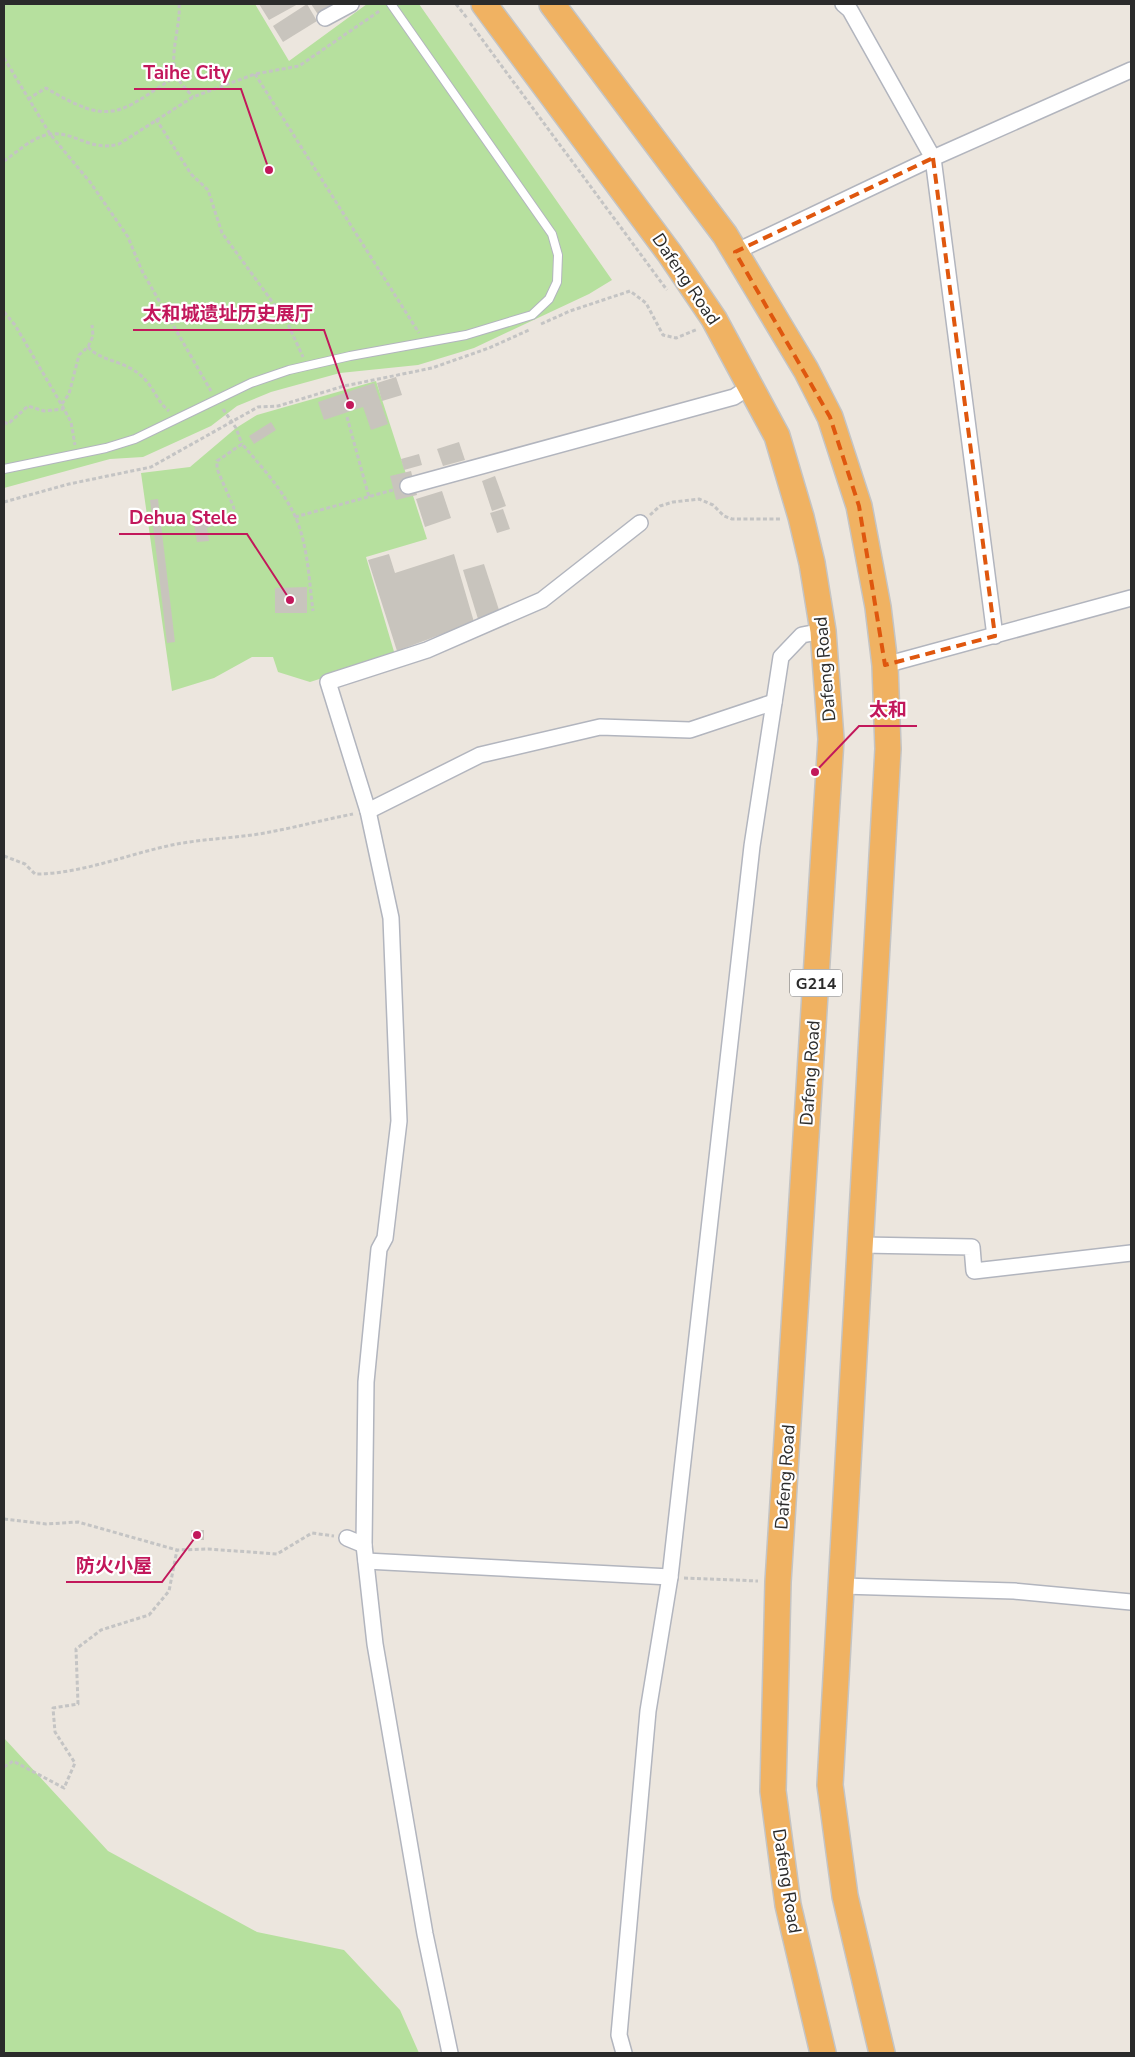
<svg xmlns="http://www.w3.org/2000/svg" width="1135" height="2057" font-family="'Nunito Sans','Noto Sans SC',sans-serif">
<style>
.green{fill:#b6e09e}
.building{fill:#c8c4bd}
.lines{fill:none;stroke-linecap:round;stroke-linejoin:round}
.service-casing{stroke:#b2b5be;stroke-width:10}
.minor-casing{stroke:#b2b5be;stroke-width:18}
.trunk-casing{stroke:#c4c4c4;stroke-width:28}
.path{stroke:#c4c4c4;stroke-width:3;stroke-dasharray:4 2.5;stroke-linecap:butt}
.service{stroke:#fff;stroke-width:8}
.minor{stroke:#fff;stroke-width:15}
.trunk{stroke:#f0b262;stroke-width:25}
.marked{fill:none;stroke:#df570e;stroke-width:4;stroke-dasharray:10 6;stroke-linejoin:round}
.labels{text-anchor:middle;stroke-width:4.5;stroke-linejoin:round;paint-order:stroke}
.shield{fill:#fff;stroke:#6b6b6b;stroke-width:1}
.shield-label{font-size:16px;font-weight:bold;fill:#2b2b2b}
.street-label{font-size:18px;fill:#2b2b2b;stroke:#fff}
.leader{fill:none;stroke:#c2185b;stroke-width:2}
.callout-dot{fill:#c2185b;stroke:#fff;stroke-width:2}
.callout-label{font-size:19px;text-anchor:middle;font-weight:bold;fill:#c2185b;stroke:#fff;stroke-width:4.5;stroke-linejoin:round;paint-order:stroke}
</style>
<rect width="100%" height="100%" fill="#ece6de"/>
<g class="green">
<polygon points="4,4 255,4 289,61 367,4 419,4 612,280 589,294 474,348 418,365 340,373 271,392 237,406 211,426 143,457 110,459 4,488"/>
<polygon points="376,381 427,539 366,557 395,655 310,682 278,672 273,657 252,657 214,678 172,691 141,473 190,467 236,428 257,415"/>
<polygon points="4,1738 108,1851 257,1932 344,1950 400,2010 419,2053 4,2053"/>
</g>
<g class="building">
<polygon points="259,4 298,4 269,20"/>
<polygon points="307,4 317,21 283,42 273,26"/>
<polygon points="311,4 346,4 321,19"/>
<polygon points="396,377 402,395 382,401 377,383"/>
<polygon points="374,383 388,424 371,430 363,407 324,420 318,402"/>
<polygon points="271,422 276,430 254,444 249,436"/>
<polygon points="459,442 465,460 443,466 437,449"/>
<polygon points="419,454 422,465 404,470 401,459"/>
<polygon points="411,471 417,495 396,500 390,476"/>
<polygon points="495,476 506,506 492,511 482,481"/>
<polygon points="442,491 451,518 425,527 416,499"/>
<polygon points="158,499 175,642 167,643 150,500"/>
<polygon points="503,509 510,529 497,533 490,513"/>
<polygon points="224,513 227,522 207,528 209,541 197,542 194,523"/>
<polygon points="389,554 395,573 454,554 474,622 397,651 368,560"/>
<polygon points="484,564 500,613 478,619 463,570"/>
<polygon points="307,587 307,613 275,613 275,588"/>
<rect x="191" y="1530" width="13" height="10"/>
</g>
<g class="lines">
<g class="service-casing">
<polyline id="service" points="4,469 106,448 135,439 251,383 289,370 350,356 466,335 532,315 549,299 557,282 558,255 552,234 391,4"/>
</g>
<g class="minor-casing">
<g id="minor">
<polyline points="843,4 850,10 933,158 995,636"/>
<polyline points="325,18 351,4"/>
<polyline points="735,252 933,158 1131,70"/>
<polyline points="408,486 734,397 751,386"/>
<polyline points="885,665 1131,598"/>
<polyline points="368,811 480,755 600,727 690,730 774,702"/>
<polyline points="862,1245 972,1247 974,1271 1131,1253"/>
<polyline points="347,1538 364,1545"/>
<polyline points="366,1561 670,1577"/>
<polyline points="842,1586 1014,1591 1131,1602"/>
<polyline points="450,2053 425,1934 375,1644 364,1545 366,1382 379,1249 385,1238 399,1121 391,918 368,811 328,682 427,650 542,600 640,523"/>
<polyline points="624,2053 619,2035 648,1711 670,1577 752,846 781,657 802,635 823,631"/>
</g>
</g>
<g class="trunk-casing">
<g id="trunk">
<polyline points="484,4 670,254 714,319 777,436 801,517 812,563 823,631 831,739 778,1582 773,1791 788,1905 823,2053"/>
<polyline points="552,4 725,235 806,370 830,417 859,506 878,607 885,665 888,749 830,1785 845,1896 882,2053"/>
</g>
</g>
<g class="path">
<path d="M179,4C181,26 169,53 176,75C179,82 188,91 193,97"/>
<polyline points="456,4 467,18"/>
<polyline points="470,23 667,290"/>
<polyline points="4,58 50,134 90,182 128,237 142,271 211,391"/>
<polyline points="255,74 419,333"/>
<path d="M28,99L46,88C111,127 118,114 176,76"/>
<polyline points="156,119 191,174 208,190 222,233 287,322 303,357"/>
<path d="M4,161C17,152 34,136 51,134C76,132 91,152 119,144L193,97L255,74L299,66L381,10"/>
<polyline points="4,312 15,325 64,409 71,422 75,445"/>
<polyline points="541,324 570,311 630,291 646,303 663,335 676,338 698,329"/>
<path d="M88,347C99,359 115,360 130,368C154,381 153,398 169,411"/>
<polyline points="62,404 69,394 79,355 88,347 93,336 92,325"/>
<polyline points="223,409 236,428 242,444"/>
<polyline points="347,417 369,497"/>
<polyline points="4,422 8,424 28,406 44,411 64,409"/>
<polyline points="4,502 69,484 151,467 258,407 278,406 344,386 432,368 489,348 529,330"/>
<path d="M230,515L234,508L217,469V461L242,444C261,466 283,490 295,516C308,545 309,580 313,611"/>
<polyline points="650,515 660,506 673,502 699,499 713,505 724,516 732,519 781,519"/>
<polyline points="295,517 393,490"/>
<path d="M4,856L25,864L35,874C83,874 130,853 177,844C209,838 243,838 275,831C301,826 327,819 353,814"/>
<polyline points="4,1519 46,1524 78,1522 177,1550 208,1549 277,1554 312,1533 334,1536"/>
<polyline points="684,1578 758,1581"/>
<polyline points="4,1767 13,1761 64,1788 75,1763 55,1732 53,1708 78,1704 76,1649 101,1630 149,1615 169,1591 177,1550"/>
</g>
<use href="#service" class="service"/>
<use href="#minor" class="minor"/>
<use href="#trunk" class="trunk"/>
</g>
<path class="marked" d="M933,158L995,636L885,665L859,506L830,417L735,252Z"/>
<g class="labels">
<rect class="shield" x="790" y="969.5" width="52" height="27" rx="4"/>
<g class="shield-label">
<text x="816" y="989">G214</text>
</g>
<g class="street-label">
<text transform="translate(686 279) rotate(56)" y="6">Dafeng Road</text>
<text transform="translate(825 669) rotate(-95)" y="6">Dafeng Road</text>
<text transform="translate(810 1073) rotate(-86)" y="6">Dafeng Road</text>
<text transform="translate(785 1477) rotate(-86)" y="6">Dafeng Road</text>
<text transform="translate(787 1881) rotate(81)" y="6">Dafeng Road</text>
</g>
</g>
<path class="leader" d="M269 170L241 89H134M350 405L324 330H133M290 600L247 534H119M815 772L859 726H917M197 1535L162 1582H66"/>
<g class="callout-dot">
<circle cx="269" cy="170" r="5"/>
<circle cx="350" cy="405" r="5"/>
<circle cx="290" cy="600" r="5"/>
<circle cx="815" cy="772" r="5"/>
<circle cx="197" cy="1535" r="5"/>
</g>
<g class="callout-label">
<text x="187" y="79">Taihe City</text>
<text x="228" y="320">太和城遗址历史展厅</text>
<text x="183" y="524">Dehua Stele</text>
<text x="888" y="716">太和</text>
<text x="114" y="1572">防火小屋</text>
</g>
<rect width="1135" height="2057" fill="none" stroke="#2b2b2b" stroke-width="10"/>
</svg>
